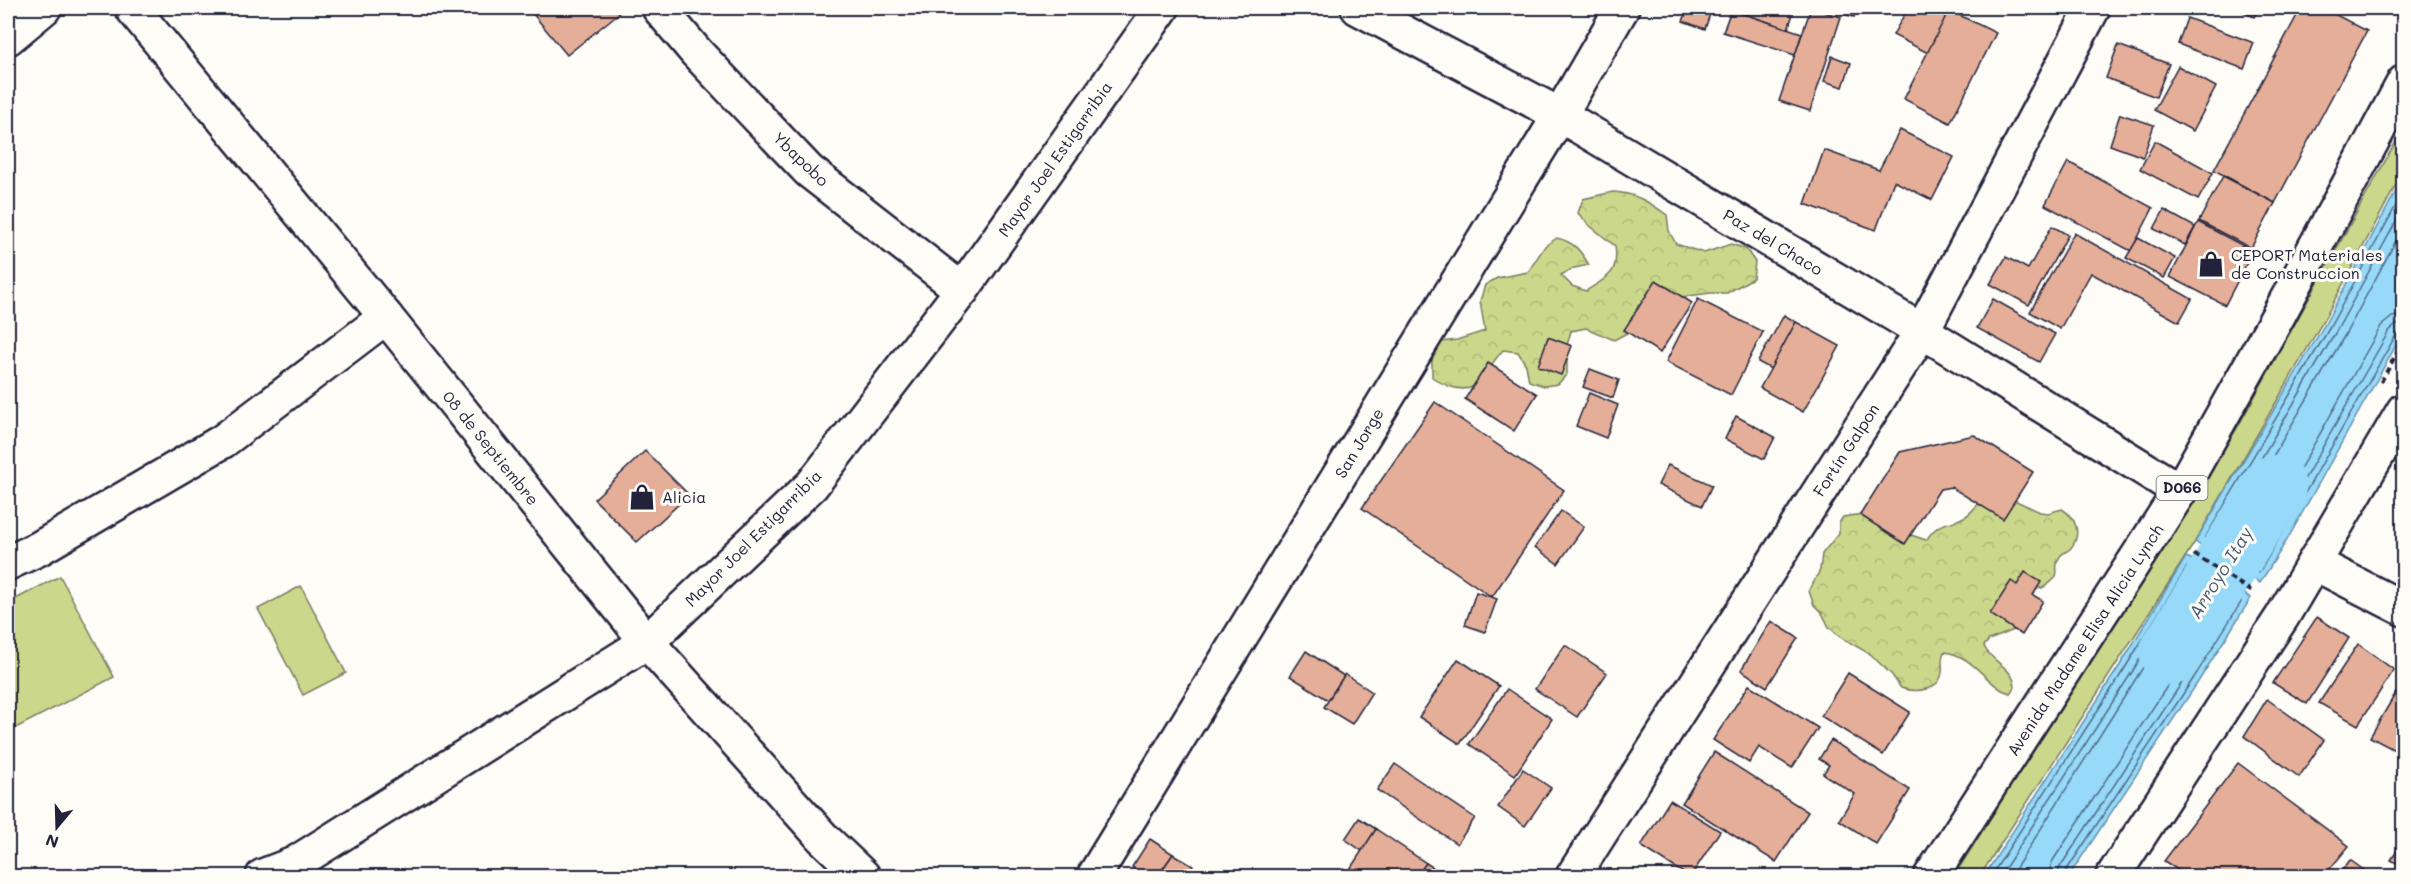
<svg xmlns="http://www.w3.org/2000/svg" width="2411" height="884" font-family="Mali,sans-serif">
<style>
.grass{fill:#cbd78a;stroke:#767c62;stroke-width:1.5}
.forest{fill:url(#forest-crowns);stroke:#767c62;stroke-width:1.5}
.water{fill:#96d9f8;stroke:#6890ac;stroke-width:1.5}
.lines{fill:none;stroke-linecap:round;stroke-linejoin:round}
.shore{stroke:#506b87;stroke-width:1.5}
.river{stroke:#96d9f8;stroke-width:64}
.building{fill:#e4ae99;stroke:#22223b;stroke-width:1.5}
.minor-casing{stroke:#22223b;stroke-width:38}
.highway-casing{stroke:#22223b;stroke-width:38}
.path{stroke:#22223b;stroke-width:4;stroke-dasharray:6 4.5;stroke-linecap:butt}
.minor{stroke:#fdfcf7;stroke-width:33}
.highway{stroke:#fdfcf7;stroke-width:33}
.labels{text-anchor:middle;stroke-width:6;stroke-linejoin:round;paint-order:stroke}
.shield{fill:#fdfcf7;stroke:#646373;stroke-width:1.5}
.shield-label{font-size:15px;font-weight:bold;fill:#22223b}
.street-label{font-size:16px;fill:#22223b;stroke:#fdfcf7}
.poi-label{font-size:16px;fill:#22223b;stroke:#fdfcf7;text-anchor:start}
.water-label{font-size:18px;font-style:italic;fill:#455974;stroke:#fdfcf7}
</style>
<defs>
<pattern id="forest-crowns" width="20" height="18" patternUnits="userSpaceOnUse" patternTransform="scale(1.5)"><rect width="20" height="18" fill="#cbd78a"/><path d="M2 6a3 3 0 1 1 6 0M12 15a3 3 0 1 1 6 0" fill="none" stroke="#aeb878"/></pattern>
</defs>
<rect width="100%" height="100%" fill="#fdfcf7"/>
<filter id="ink" filterUnits="userSpaceOnUse"><feTurbulence type="fractalNoise" baseFrequency=".0167" numOctaves="2"/><feDisplacementMap in="SourceGraphic" scale="12" xChannelSelector="R" yChannelSelector="G"/><feConvolveMatrix kernelMatrix="1 2 1 2 8 2 1 2 1" color-interpolation-filters="sRGB"/></filter>
<g filter="url(#ink)">
<g class="grass">
<polygon points="2403,129 2403,172 2325,318 2193,545 1980,876 1954,876 2236,430"/>
<polygon points="60,576 114,677 8,732 8,603"/>
<polygon points="301,586 346,673 303,695 258,609"/>
</g>
<g class="forest">
<path d="M1613,192C1635,193 1649,202 1667,215L1669,231L1676,244L1704,253L1731,244L1746,249L1755,262L1753,278L1727,293H1711L1665,299L1650,297L1638,305L1627,333L1614,340L1586,328L1571,331L1567,345V374L1558,384L1544,386L1529,381L1526,365L1518,352L1503,350C1499,355 1494,360 1492,365C1490,370 1490,375 1486,378C1469,396 1449,389 1432,377V354L1441,342L1457,340L1485,331L1480,301L1485,285L1497,278L1528,272L1545,246L1557,238C1574,242 1580,250 1589,265L1574,268L1561,275L1572,286L1586,291C1608,277 1619,274 1615,246L1589,225L1578,213L1583,199Z"/>
<path d="M1999,493L2040,512L2048,513L2062,509C2077,518 2082,535 2070,549C2066,552 2061,554 2059,558C2051,570 2067,574 2042,588L2035,587L2017,629L1989,640L1984,646C1991,663 2014,667 2015,687L2010,693L2002,690C1983,678 1969,654 1944,652C1940,660 1943,664 1942,672C1940,691 1915,693 1901,688L1892,675L1870,654L1840,637L1829,627L1822,613L1814,605L1809,591L1820,570L1822,554L1839,533V523L1843,517L1863,514L1899,525L1911,535L1926,540C1942,517 1947,528 1966,516C1974,511 1979,502 1985,495Z"/>
</g>
<polygon class="water" points="2403,178 2403,333 2287,540 2260,583 2205,548 2196,563 2251,598 2198,682 2069,876 1984,876 2120,665 2186,557 2196,561 2204,548 2195,542 2325,324"/>
<g class="lines">
<g class="shore">
<polyline points="2404,191 2330,327 2205,538 2206,541 2255,573 2259,573 2396,335 2404,331"/>
<polyline points="2404,207 2337,330 2216,535 2216,539 2253,563 2257,562 2389,331 2396,325 2404,324"/>
<polyline points="2404,226 2345,335 2228,532 2229,536 2251,550 2254,550 2381,326 2392,317 2404,315"/>
<polyline points="1991,876 2125,668 2187,567 2191,566 2240,598 2241,602 2193,679 2066,871 2065,876"/>
<polyline points="2000,876 2132,672 2189,578 2193,577 2230,600 2231,604 2187,675 2060,867 2057,876"/>
<polyline points="2011,876 2192,590 2196,589 2218,603 2219,607 2052,862 2048,876"/>
</g>
<polyline class="river" points="2171,653 2274,487"/>
</g>
<g class="building">
<polygon points="528,8 615,8 619,13 567,55"/>
<polygon points="1682,8 1712,8 1705,29 1683,21 1688,9"/>
<polygon points="1737,8 1795,8 1788,29 1736,11"/>
<polygon points="1811,8 1841,17 1810,111 1779,101"/>
<polygon points="1823,8 1857,8 1854,17"/>
<polygon points="1908,8 1951,8 1928,53 1893,35"/>
<polygon points="2235,8 2259,8 2254,17"/>
<polygon points="2301,8 2323,8 2367,31 2275,203 2214,170"/>
<polygon points="1731,10 1802,33 1795,55 1723,32"/>
<polygon points="1949,10 1996,33 1950,123 1904,99"/>
<polygon points="2187,18 2254,43 2244,69 2178,44"/>
<polygon points="2118,45 2169,64 2156,97 2106,78"/>
<polygon points="1832,56 1851,63 1843,87 1824,81"/>
<polygon points="2178,66 2216,87 2193,131 2154,110"/>
<polygon points="2120,114 2154,125 2143,157 2110,145"/>
<polygon points="1900,130 1954,157 1932,200 1894,181 1876,230 1805,204 1824,150 1879,170"/>
<polygon points="2155,141 2213,173 2198,200 2140,169"/>
<polygon points="2068,162 2153,208 2131,251 2045,205"/>
<polygon points="2223,176 2275,203 2251,248 2199,221"/>
<polygon points="2164,210 2195,227 2185,245 2154,229"/>
<polygon points="2198,222 2253,251 2225,305 2170,277"/>
<polygon points="2052,226 2068,235 2029,305 1990,284 2006,257 2028,269"/>
<polygon points="2074,233 2192,299 2179,322 2091,273 2060,329 2030,312"/>
<polygon points="2138,238 2175,258 2164,278 2126,258"/>
<polygon points="1656,280 1692,303 1660,353 1624,330"/>
<polygon points="1698,299 1763,332 1731,395 1666,362"/>
<polygon points="1993,299 2055,334 2039,362 1977,328"/>
<polygon points="1784,315 1796,322 1771,369 1758,362"/>
<polygon points="1796,322 1840,346 1803,412 1760,388"/>
<polygon points="1548,337 1572,346 1561,375 1538,366"/>
<polygon points="1488,363 1537,394 1514,431 1465,399"/>
<polygon points="1590,369 1619,380 1613,398 1583,387"/>
<polygon points="1589,393 1618,405 1606,438 1576,426"/>
<polygon points="1435,402 1564,490 1492,597 1362,508"/>
<polygon points="1736,416 1775,437 1764,459 1725,439"/>
<polygon points="1974,435 2033,472 2003,519 1951,487 1940,489 1905,544 1860,515 1900,452"/>
<polygon points="645,451 689,495 637,542 594,499"/>
<polygon points="1668,465 1712,485 1702,506 1658,485"/>
<polygon points="1561,511 1584,527 1558,564 1535,547"/>
<polygon points="2025,572 2041,582 2033,595 2043,601 2022,635 1990,614 2011,581 2017,585"/>
<polygon points="1476,592 1497,599 1485,632 1465,625"/>
<polygon points="2317,617 2349,638 2307,704 2273,683"/>
<polygon points="1771,621 1798,638 1767,687 1741,670"/>
<polygon points="2358,644 2394,670 2358,725 2319,703"/>
<polygon points="1565,645 1607,673 1577,717 1535,689"/>
<polygon points="1306,651 1344,676 1328,700 1290,676"/>
<polygon points="1458,659 1499,686 1460,744 1419,717"/>
<polygon points="1848,673 1910,712 1883,755 1821,716"/>
<polygon points="1345,674 1372,692 1352,724 1324,707"/>
<polygon points="2404,679 2404,755 2370,737"/>
<polygon points="1749,685 1818,728 1792,768 1759,747 1749,763 1713,740"/>
<polygon points="1507,689 1552,719 1515,775 1469,744"/>
<polygon points="2267,699 2324,740 2299,777 2244,736"/>
<polygon points="1831,740 1910,790 1876,844 1839,820 1855,794 1823,774 1829,765 1819,759"/>
<polygon points="1714,752 1808,812 1776,862 1682,803"/>
<polygon points="2238,763 2349,846 2324,876 2187,876 2164,861"/>
<polygon points="1395,764 1475,818 1457,844 1377,790"/>
<polygon points="1523,769 1551,788 1525,826 1498,807"/>
<polygon points="1670,800 1720,831 1691,876 1688,876 1641,846"/>
<polygon points="1359,818 1376,829 1362,851 1345,839"/>
<polygon points="1376,829 1426,863 1417,876 1361,876 1350,869"/>
<polygon points="1150,839 1173,854 1158,876 1147,876 1132,867"/>
<polygon points="2404,840 2404,867 2391,860"/>
<polygon points="1173,854 1209,876 1158,876"/>
<polygon points="2350,860 2372,876 2338,876"/>
<polygon points="1426,863 1446,876 1417,876"/>
</g>
<g class="lines">
<g class="minor-casing">
<g id="minor">
<polyline points="132,8 386,317 647,642 823,838 863,876"/>
<polyline points="659,8 696,52 809,171 962,290"/>
<polyline points="1358,8 1560,115 1922,331 2180,491"/>
<polyline points="8,38 44,8"/>
<polyline points="8,563 38,549 223,441 386,317"/>
<polyline points="2314,563 2404,609"/>
<polyline points="263,876 294,864 647,642 812,485 962,290 1162,8"/>
<polyline points="1094,876 1560,115 1622,8"/>
<polyline points="1573,876 1922,331 2093,8"/>
</g>
</g>
<g class="highway-casing">
<g id="highway">
<polyline points="1931,876 2180,491 2278,316 2404,82"/>
<polyline points="2113,876 2282,617 2404,410"/>
</g>
</g>
<g class="path">
<polyline points="2381,382 2404,340"/>
<polyline points="2194,554 2251,591"/>
</g>
<use href="#minor" class="minor"/>
<use href="#highway" class="highway"/>
</g>
</g>
<defs>
<g id="shop-bare" transform="scale(2.07)"><path d="M-5-2.5h2.3a2.7 3.5 0 0 1 5.4 0H5L5.5 6h-11ZM-1.5-2.5h3a1.5 2.3 0 0 0-3 0Z" fill="#22223b" stroke="#fdfcf7" stroke-width="2.5" paint-order="stroke"/></g>
</defs>
<g fill-rule="evenodd">
<use href="#shop-bare" x="2211" y="264"/>
<use href="#shop-bare" x="642" y="497"/>
</g>
<g class="labels">
<rect class="shield" x="2156.5" y="476" width="51" height="24" rx="4.5"/>
<g class="shield-label">
<text x="2182" y="493">D066</text>
</g>
<g class="street-label">
<text transform="translate(801 159) rotate(44)" y="6">Ybapobo</text>
<text transform="translate(1055 159) rotate(-55)" y="6">Mayor Joel Estigarribia</text>
<text transform="translate(1773 242) rotate(31)" y="6">Paz del Chaco</text>
<text transform="translate(1359 443) rotate(-59)" y="6">San Jorge</text>
<text transform="translate(491 448) rotate(51)" y="6">08 de Septiembre</text>
<text transform="translate(1846 450) rotate(-57)" y="6">Fortín Galpon</text>
<text transform="translate(753 538) rotate(-45)" y="6">Mayor Joel Estigarribia</text>
<text transform="translate(2085 640) rotate(-57)" y="6">Avenida Madame Elisa Alicia Lynch</text>
</g>
<g class="poi-label">
<text x="2231" y="261">CEPORT Materiales<tspan x="2231" dy="18">de Construccion</tspan></text>
<text x="662" y="503">Alicia</text>
</g>
<g class="water-label">
<text transform="translate(2221 573) rotate(-58)" y="6">Arroyo Itay</text>
</g>
</g>
<rect width="2411" height="884" fill="none" stroke="#fdfcf7" stroke-width="30"/>
<rect x="15" y="15" width="2381" height="854" fill="none" stroke="#22223b" stroke-width="2" filter="url(#ink)"/>
<g transform="translate(57 827) rotate(199)" stroke="#fdfcf7" stroke-width="4.5" paint-order="stroke">
<path d="M0-4.5L10 22L0 15L-10 22Z" fill="#22223b"/>
<text y="-9" font-size="16" font-weight="bold" text-anchor="middle" fill="#22223b">N</text>
</g>
</svg>
